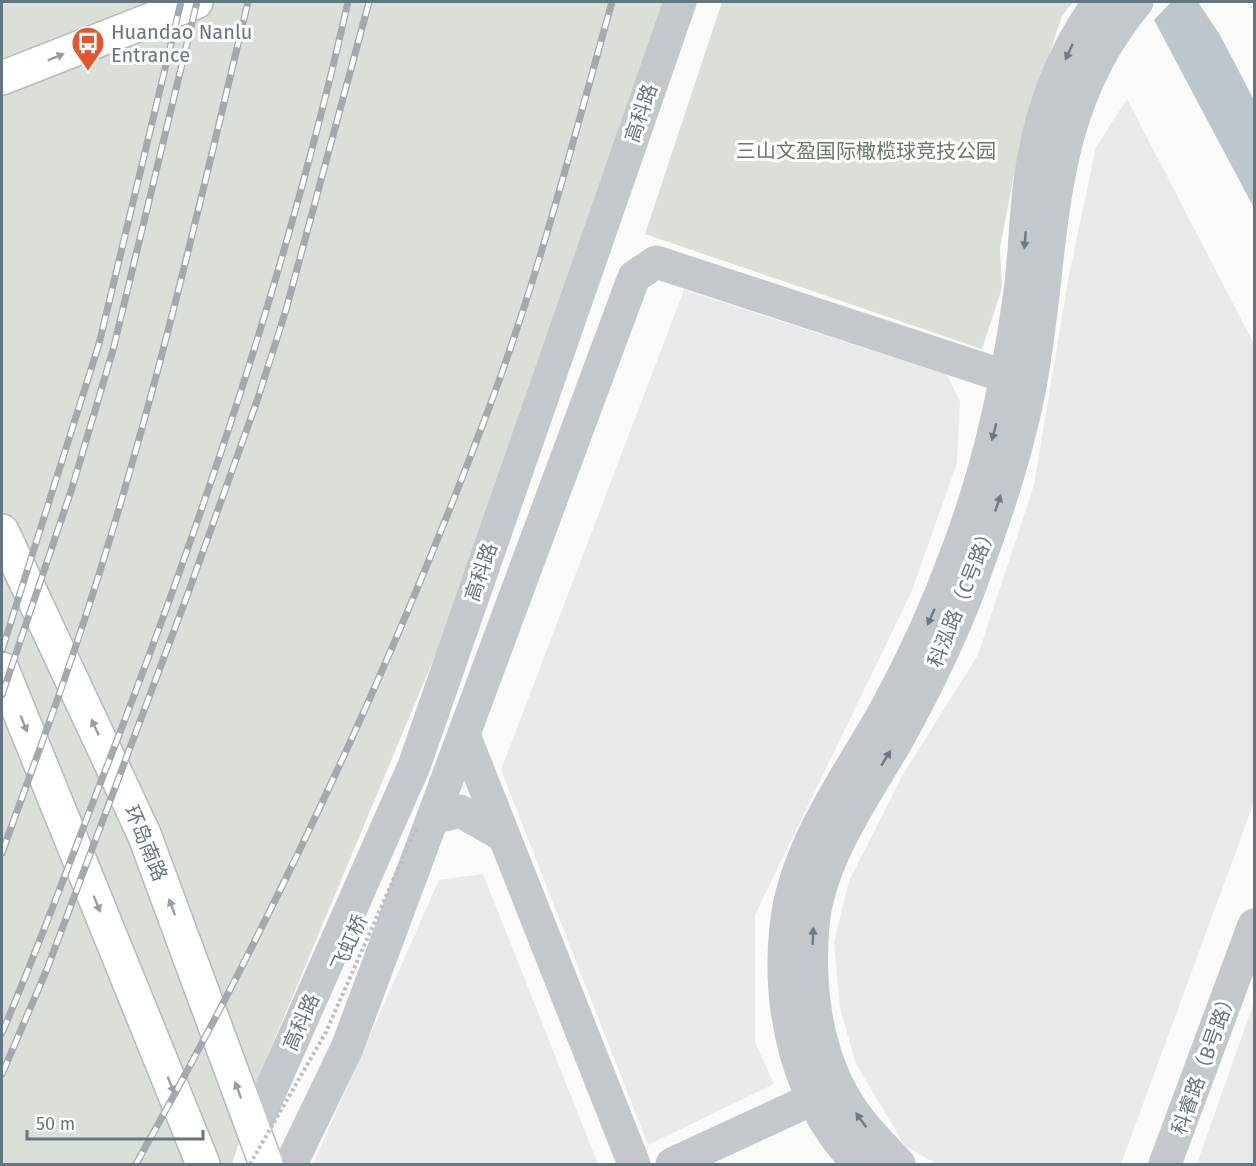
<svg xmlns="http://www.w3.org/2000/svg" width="1256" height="1166" font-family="'Fira Sans','Noto Sans SC',sans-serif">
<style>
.built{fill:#e8e9e9}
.green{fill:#dadfd7}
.water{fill:#bbc7cb}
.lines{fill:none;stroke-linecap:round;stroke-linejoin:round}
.secondary-casing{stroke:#b3babf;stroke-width:36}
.tertiary{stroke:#c3c8cc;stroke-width:33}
.secondary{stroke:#fff;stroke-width:33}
.rail-casing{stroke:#a2aab0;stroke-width:7}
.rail{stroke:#fff;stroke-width:4.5;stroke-dasharray:14;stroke-linecap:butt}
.path-bridge{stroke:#bbbfc2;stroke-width:4;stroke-dasharray:3 3;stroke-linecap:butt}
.oneway{fill:#6a7a87}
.oneway2{fill:#939fa8}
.labels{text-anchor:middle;stroke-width:6;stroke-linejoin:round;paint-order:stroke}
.poi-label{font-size:20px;fill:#657683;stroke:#fff;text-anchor:start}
.street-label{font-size:20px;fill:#657683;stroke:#fff}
.park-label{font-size:20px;fill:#687a64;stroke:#fff}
</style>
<rect width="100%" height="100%" fill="#fafaf8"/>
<g class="built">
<polygon points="1127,99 1254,344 1254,802 1121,1164 937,1164 905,1146 856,1064 840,1008 834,942 849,881 902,776 978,655 1034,485 1069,275 1096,147"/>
<polygon points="684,290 947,375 960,402 957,463 911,593 755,915 755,1042 774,1084 648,1145 501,770"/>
<polygon points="483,874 598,1164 313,1164 439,880"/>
<polygon points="1254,1002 1254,1164 1197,1164"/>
</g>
<g class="green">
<polygon points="2,2 663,2 516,462 268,1055 232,1164 2,1164"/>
<polygon points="722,2 1073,2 1062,16 1021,138 1000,248 1002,288 982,349 645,234"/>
</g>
<polygon class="water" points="1171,2 1198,2 1220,35 1254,100 1254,208 1154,20"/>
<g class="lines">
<g class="secondary-casing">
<g id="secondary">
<polyline points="2,78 196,2"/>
<polyline points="2,531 144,834 266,1164"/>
<polyline points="2,669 203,1164"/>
</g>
</g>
<g class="tertiary">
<polyline points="464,735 634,1164"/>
<polyline points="433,818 460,811 504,836"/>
<polyline points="253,1130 414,766 680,2"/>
<polyline points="291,1164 347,1048 634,277 656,262 1007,377"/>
<polyline points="672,1164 834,1089"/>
<path d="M859,1164C798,1103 777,1011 786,927C794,846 849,776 887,707C915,656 939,602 959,547C989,467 1007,384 1019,299C1025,258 1025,216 1031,174C1040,112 1062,53 1099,2"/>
<path d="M899,1164C881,1145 861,1125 847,1102C815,1050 808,984 813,925C819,858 867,793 899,737C925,690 950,639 969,589C992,526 1015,461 1028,396C1057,257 1038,119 1137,2"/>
<polyline points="1165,1164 1254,925"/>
</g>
<use href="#secondary" class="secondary"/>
<g class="rail-casing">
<g id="rail">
<polyline points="2,650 99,344 181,2"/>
<polyline points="2,695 72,488 113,350 197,2"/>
<path d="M2,853C25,788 50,723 72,657C145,443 196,221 248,2"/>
<path d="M2,1033C37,951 68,867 100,784C200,528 288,269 348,2"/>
<polyline points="2,1074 47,969 187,596 257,401 286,310 369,2"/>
<path d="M136,1164C272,922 391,668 489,408C539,275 574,137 612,2"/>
</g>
</g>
<use href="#rail" class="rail"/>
<polyline class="path-bridge" points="250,1164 326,1032 417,826"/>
</g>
<defs><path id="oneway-solid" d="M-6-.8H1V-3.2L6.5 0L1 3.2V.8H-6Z" transform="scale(1.5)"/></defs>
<g class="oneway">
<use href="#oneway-solid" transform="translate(1069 52) rotate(115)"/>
<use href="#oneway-solid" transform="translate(1025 240) rotate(95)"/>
<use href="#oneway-solid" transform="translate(994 432) rotate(105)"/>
<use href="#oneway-solid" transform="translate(998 503) rotate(-71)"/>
<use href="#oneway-solid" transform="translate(931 617) rotate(114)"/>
<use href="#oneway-solid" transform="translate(886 758) rotate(-58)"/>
<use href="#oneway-solid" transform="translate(813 936) rotate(-88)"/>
<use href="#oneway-solid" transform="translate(861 1120) rotate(-126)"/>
</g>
<g class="oneway2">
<use href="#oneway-solid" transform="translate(56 57) rotate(-22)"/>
<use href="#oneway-solid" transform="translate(24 724) rotate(68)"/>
<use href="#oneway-solid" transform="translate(95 727) rotate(-115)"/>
<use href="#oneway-solid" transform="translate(97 904) rotate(68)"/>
<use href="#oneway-solid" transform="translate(172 907) rotate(-110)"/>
<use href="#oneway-solid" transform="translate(171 1085) rotate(68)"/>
<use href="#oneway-solid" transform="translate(238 1090) rotate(-110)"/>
</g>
<defs>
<g id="bus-pin" transform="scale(1.725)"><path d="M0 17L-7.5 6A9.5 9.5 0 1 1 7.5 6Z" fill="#e4572e" stroke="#fff"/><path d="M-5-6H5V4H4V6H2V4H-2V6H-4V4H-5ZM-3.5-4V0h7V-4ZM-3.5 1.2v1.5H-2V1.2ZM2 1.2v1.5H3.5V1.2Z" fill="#fff"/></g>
</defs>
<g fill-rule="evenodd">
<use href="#bus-pin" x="88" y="43"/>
</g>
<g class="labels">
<g class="poi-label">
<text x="111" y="39">Huandao Nanlu<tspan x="111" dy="23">Entrance</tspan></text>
</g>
<g class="street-label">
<text transform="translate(641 113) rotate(-71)" y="7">高科路</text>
<text transform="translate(481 572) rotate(-71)" y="7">高科路</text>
<text transform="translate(962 596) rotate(-68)" y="7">科泓路（C号路）</text>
<text transform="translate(146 843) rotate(67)" y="7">环岛南路</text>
<text transform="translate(349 943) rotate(-66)" y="7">飞虹桥</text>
<text transform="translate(301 1022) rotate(-66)" y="7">高科路</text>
<text transform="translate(1204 1062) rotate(-70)" y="7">科睿路（B号路）</text>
</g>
<g class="park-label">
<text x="866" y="158">三山文盈国际橄榄球竞技公园</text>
</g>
</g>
<rect width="1256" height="1166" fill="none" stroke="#657683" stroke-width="6"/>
<path d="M27 1130v9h176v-9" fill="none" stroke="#657683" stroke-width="3"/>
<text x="36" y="1130" font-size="18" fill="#657683" stroke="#ffffff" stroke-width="4.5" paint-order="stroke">50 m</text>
</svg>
